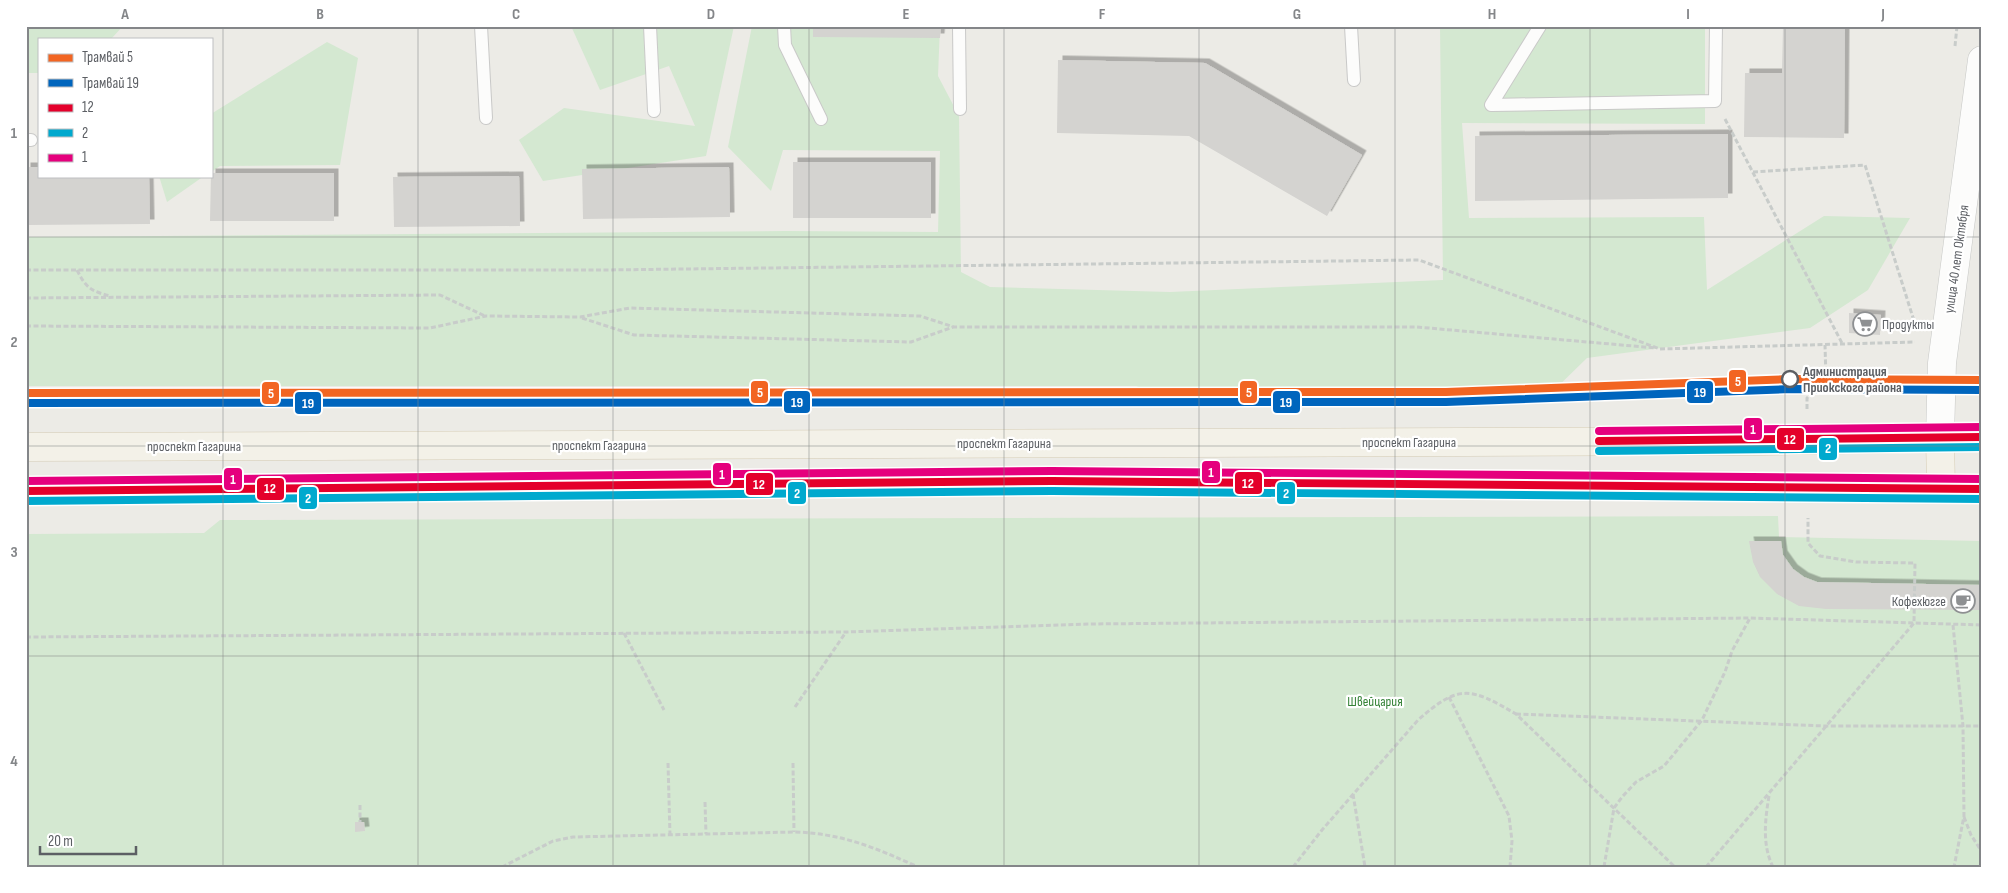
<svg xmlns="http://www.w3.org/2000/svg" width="2008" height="893" font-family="'Sofia Sans Condensed',sans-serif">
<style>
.green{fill:#d4e8d1}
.building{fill:#d4d3d0;filter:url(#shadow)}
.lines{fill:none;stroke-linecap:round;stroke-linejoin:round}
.lane-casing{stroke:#c9c9c8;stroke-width:14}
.secondary-casing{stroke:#c7c8c6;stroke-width:29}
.primary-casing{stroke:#d4cbb4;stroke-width:29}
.path{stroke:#c8ccca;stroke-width:3;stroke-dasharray:5 2.5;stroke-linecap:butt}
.lane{stroke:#fcfcfb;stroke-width:12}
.secondary{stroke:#fcfcfb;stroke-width:28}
.primary{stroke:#f3f1e8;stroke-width:28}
.bus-1-casing{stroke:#fff;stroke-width:11}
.bus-2-casing{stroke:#fff;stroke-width:11}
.bus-3-casing{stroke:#fff;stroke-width:11}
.bus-1{stroke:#e4002b;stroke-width:8}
.bus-2{stroke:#00a9ce;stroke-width:8}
.bus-3{stroke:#e5007d;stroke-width:8}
.tram-1-casing{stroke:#fff;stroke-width:11}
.tram-2-casing{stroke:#fff;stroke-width:11}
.tram-1{stroke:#f26522;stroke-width:8}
.tram-2{stroke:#0065bd;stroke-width:8}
.grid{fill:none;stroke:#848689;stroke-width:1;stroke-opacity:0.55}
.stop-dot{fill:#fff;stroke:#5c5f64;stroke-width:2.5}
.labels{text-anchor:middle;stroke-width:4.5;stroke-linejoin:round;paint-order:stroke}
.street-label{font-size:14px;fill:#5c5f64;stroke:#fff}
.poi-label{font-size:14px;fill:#5c5f64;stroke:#fff;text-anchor:start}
.stop-label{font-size:14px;font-weight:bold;fill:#5c5f64;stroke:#fff;text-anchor:start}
.park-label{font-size:14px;fill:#358237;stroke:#fff}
.line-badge{stroke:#fff;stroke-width:2}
.badge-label{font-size:14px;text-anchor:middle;font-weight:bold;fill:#fff}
.neatline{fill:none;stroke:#848689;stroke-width:2}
.grid-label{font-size:16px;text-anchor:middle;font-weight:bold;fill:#848689}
</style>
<defs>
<filter id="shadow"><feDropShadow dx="4.5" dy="-4.5" stdDeviation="0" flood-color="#0004"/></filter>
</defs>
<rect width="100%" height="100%" fill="#ecebe6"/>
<g class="green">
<polygon points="26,26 123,26 111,39 39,39 39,73 26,73"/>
<polygon points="571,26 734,26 706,156 543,181 519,140 564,108 695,126 669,66 600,90"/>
<polygon points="752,26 940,26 938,76 959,116 961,272 990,287 1170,292 1443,280 1440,26 1705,26 1705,124 1462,123 1469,218 1704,217 1707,290 1824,216 1910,218 1868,290 1810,328 1587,358 1545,399 1182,403 1136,386 26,386 26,237 785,231 938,232 940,151 783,150 771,191 728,147"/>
<polygon points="327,42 358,58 340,165 220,166 211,172 211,114"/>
<polygon points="159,176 204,176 167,202"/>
<polygon points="1778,516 1779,537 1982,541 1982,867 26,867 26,534 204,533 220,520"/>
</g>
<g class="building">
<polygon points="813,26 941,26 940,38 813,37"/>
<polygon points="1783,26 1845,26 1844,138 1744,137 1745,73 1782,73"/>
<polygon points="1058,60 1205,63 1362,155 1327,216 1189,136 1057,133"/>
<polygon points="1728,134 1728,198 1475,201 1475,136"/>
<rect x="793" y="162" width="138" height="56"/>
<polygon points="26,167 39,167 39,176 149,176 150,224 26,225"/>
<polygon points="729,167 730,217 583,219 582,169"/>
<polygon points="211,173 334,173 334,221 210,221"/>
<polygon points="519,176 520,226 394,227 393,177"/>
<polygon points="1849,313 1881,315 1880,335 1849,333"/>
<polygon points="1749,541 1781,541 1783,555 1793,569 1804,577 1817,582 1982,585 1982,610 1826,609 1799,606 1777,594 1760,577 1753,562"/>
<polygon points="355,822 364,822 365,831 355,832"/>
</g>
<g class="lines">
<g class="lane-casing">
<g id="lane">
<polyline points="481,26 486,118"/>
<polyline points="650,26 654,111"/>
<polyline points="784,26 785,45 821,119"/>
<polyline points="959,26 960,109"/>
<polyline points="1351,26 1354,80"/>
<polyline points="1540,26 1491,105 1715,101 1716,26"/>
<polyline points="26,140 31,140"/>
</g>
</g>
<g class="secondary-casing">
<polyline id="secondary" points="1940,437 1942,363 1982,60"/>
</g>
<g class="primary-casing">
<g id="primary">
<polyline points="1940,437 1941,488"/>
<polyline points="26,447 1761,441 1982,437"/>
<polyline points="26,491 1052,481 1982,489"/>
</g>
</g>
<g class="path">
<polyline points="1955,46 1957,26"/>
<polyline points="1725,119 1843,345"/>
<polyline points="1753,172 1865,165 1915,324"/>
<polyline points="26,270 603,270 1419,260 1660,349 1915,342"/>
<path d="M77,270C86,288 91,291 110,296"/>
<polyline points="26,298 440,295 485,316"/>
<polyline points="582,318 634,335 911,342 953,327"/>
<polyline points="26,326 430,328 486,316 580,317 630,308 920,316 954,327 1417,327 1656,348"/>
<polyline points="1807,409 1807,398 1826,379 1825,345"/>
<polyline points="1953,625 1963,726 1964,816 1954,867"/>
<polyline points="624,633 664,710"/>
<polyline points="26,637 846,632 1088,624 1750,618 1982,625"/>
<polyline points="1449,697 1509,816 1512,841 1510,867"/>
<polyline points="795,707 846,632"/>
<polyline points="1516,714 1825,726 1982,726"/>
<polyline points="668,763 670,835"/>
<polyline points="793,763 794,832"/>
<polyline points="1353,794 1365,867"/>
<path d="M1769,796C1765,820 1762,845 1773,867"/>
<polyline points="705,802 706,834"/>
<polyline points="360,805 360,822"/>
<polyline points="1964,817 1971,835 1982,852"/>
<path d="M502,867L553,841L573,837L794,832C841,833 876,848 918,867"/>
<path d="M1293,867L1322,830L1418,720C1459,684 1470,687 1516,714L1675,867"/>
<polyline points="1604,867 1614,808 1622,797 1636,782 1664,766 1702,720 1725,672 1732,651 1750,618"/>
<polyline points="1706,867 1914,623 1915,563 1856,562 1820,556 1808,543 1808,518"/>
</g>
<use href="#lane" class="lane"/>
<use href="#secondary" class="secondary"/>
<use href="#primary" class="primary"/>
<g class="bus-1-casing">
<g id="bus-1">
<polyline points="1599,441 1982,437"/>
<polyline points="26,491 1052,481 1982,489"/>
</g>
</g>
<g class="bus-2-casing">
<g id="bus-2">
<polyline points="1599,451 1982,447"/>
<polyline points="26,501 1052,491 1982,499"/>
</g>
</g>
<g class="bus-3-casing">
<g id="bus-3">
<polyline points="1599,431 1982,427"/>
<polyline points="26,481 1052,471 1982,479"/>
</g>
</g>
<use href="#bus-1" class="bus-1"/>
<use href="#bus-2" class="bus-2"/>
<use href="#bus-3" class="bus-3"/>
<g class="tram-1-casing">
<polyline id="tram-1" points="26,393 1446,392 1790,379 1982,380"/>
</g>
<g class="tram-2-casing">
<polyline id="tram-2" points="26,403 1446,402 1790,389 1982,390"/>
</g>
<use href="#tram-1" class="tram-1"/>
<use href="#tram-2" class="tram-2"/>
</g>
<path class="grid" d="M223,26V867M418,26V867M613,26V867M809,26V867M1004,26V867M1199,26V867M1395,26V867M1590,26V867M1785,26V867M26,237H1982M26,446H1982M26,656H1982"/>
<defs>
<g id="supermarket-ring" transform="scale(1.25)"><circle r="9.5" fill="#fff" stroke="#8e9092" stroke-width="1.5"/><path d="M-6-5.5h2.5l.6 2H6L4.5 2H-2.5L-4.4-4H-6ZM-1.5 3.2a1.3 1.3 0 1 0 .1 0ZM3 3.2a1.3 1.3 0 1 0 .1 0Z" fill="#8e9092"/></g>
<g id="cafe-ring" transform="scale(1.25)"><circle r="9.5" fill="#fff" stroke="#8e9092" stroke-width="1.5"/><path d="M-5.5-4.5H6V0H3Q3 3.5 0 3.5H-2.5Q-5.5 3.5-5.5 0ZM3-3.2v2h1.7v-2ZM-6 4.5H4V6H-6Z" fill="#8e9092"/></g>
</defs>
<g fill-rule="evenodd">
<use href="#supermarket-ring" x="1865" y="324"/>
<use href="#cafe-ring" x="1963" y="601"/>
</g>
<circle class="stop-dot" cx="1790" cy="379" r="8"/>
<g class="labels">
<g class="street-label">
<text transform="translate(1956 259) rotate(-82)" y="5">улица 40 лет Октября</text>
<text x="1409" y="447">проспект Гагарина</text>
<text x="1004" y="448">проспект Гагарина</text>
<text x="599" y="450">проспект Гагарина</text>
<text x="194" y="451">проспект Гагарина</text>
</g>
<g class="poi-label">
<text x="1882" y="329">Продукты</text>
<text x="1946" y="606" text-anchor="end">Кофехюгге</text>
</g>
<g class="stop-label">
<text x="1803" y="376">Администрация<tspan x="1803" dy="16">Приокского района</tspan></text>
</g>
<g class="park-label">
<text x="1375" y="706">Швейцария</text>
</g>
</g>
<g class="line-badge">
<rect x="1728" y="369" width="19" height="24" rx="5" fill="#f26522"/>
<rect x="1239" y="380" width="19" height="24" rx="5" fill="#f26522"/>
<rect x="1686" y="380" width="28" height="24" rx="5" fill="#0065bd"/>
<rect x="750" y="380" width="19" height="24" rx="5" fill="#f26522"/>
<rect x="261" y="381" width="19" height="24" rx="5" fill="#f26522"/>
<rect x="1272" y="390" width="29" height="24" rx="5" fill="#0065bd"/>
<rect x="783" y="390" width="28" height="24" rx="5" fill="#0065bd"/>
<rect x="294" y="391" width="28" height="24" rx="5" fill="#0065bd"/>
<rect x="1743" y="417" width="20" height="24" rx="5" fill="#e5007d"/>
<rect x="1776" y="427" width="29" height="24" rx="5" fill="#e4002b"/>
<rect x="1818" y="437" width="20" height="24" rx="5" fill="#00a9ce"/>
<rect x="1201" y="460" width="20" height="24" rx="5" fill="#e5007d"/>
<rect x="712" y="462" width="20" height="24" rx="5" fill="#e5007d"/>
<rect x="223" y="467" width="20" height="24" rx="5" fill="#e5007d"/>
<rect x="1234" y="471" width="29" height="24" rx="5" fill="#e4002b"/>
<rect x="745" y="472" width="29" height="24" rx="5" fill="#e4002b"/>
<rect x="256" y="477" width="29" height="24" rx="5" fill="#e4002b"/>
<rect x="1276" y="481" width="20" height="24" rx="5" fill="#00a9ce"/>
<rect x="787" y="481" width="20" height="24" rx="5" fill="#00a9ce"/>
<rect x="298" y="486" width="20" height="24" rx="5" fill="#00a9ce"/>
</g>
<g class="badge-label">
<text x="1738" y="386">5</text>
<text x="1249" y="397">5</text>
<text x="1700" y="397">19</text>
<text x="760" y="397">5</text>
<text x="271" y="398">5</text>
<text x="1286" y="407">19</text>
<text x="797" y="407">19</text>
<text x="308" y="408">19</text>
<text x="1753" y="434">1</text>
<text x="1790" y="444">12</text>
<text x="1828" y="453">2</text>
<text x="1211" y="477">1</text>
<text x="722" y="479">1</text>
<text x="233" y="484">1</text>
<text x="1248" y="488">12</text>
<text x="759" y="489">12</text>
<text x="270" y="493">12</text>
<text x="1286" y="498">2</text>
<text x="797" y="498">2</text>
<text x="308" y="503">2</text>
</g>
<rect width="2008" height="893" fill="none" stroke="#ffffff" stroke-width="55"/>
<rect x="38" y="38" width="175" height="140" fill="#ffffff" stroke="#bebfc1"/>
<rect x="48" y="54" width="25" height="8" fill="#f26522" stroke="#bebfc1"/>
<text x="82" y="62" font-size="15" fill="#5c5f64">Трамвай 5</text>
<rect x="48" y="79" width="25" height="8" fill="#0065bd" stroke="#bebfc1"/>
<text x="82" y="88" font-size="15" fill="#5c5f64">Трамвай 19</text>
<rect x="48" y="104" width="25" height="8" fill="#e4002b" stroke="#bebfc1"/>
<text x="82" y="112" font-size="15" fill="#5c5f64">12</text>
<rect x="48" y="129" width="25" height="8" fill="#00a9ce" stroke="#bebfc1"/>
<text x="82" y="138" font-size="15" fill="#5c5f64">2</text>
<rect x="48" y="154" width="25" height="8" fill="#e5007d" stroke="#bebfc1"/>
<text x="82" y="162" font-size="15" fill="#5c5f64">1</text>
<path d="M40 846v8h96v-8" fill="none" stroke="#5c5f64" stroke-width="2.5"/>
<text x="48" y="846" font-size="15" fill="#5c5f64" stroke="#ffffff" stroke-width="4" paint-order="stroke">20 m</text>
<rect x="28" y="28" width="1952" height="838" class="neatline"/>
<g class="grid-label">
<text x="125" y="19">A</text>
<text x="320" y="19">B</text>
<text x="516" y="19">C</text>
<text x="711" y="19">D</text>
<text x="906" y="19">E</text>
<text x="1102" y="19">F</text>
<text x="1297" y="19">G</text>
<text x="1492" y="19">H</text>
<text x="1688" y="19">I</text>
<text x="1883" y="19">J</text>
<text x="14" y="138">1</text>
<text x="14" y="347">2</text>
<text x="14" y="557">3</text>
<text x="14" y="766">4</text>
</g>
</svg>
